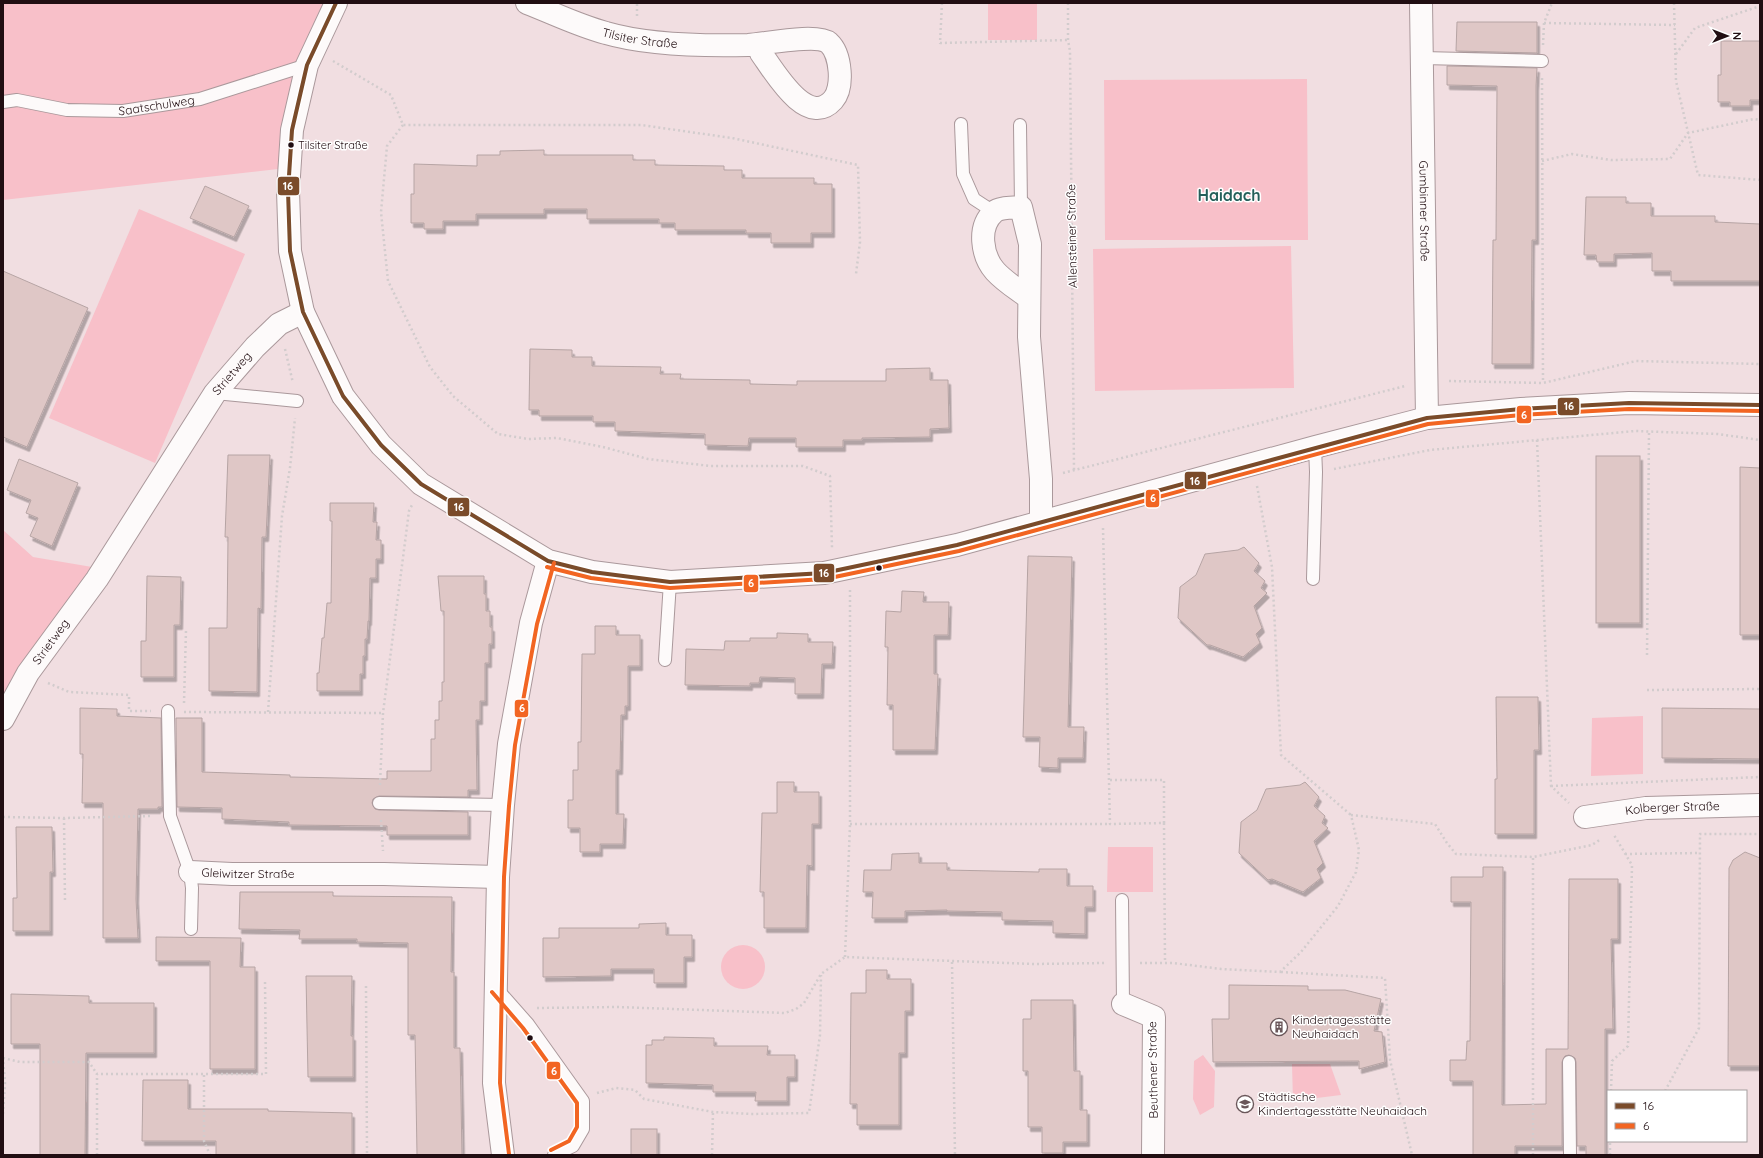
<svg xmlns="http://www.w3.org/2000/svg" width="1763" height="1158" font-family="Quicksand,sans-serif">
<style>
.green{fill:#f8c0c9}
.building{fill:#dfc7c6;stroke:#b6a4a4;filter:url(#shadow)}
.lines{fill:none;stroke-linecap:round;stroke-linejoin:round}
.service-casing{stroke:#aa989b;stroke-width:14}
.minor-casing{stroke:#aa989b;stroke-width:24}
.path{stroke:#d2cccd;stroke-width:2.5;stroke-dasharray:2 3;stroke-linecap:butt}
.service{stroke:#fdfafa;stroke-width:12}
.minor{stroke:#fdfafa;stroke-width:22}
.bus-1-casing{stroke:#fff;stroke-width:7}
.bus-2-casing{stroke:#fff;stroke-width:7}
.bus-1{stroke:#7a4b2a;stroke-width:4}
.bus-2{stroke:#f26522;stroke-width:4}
.bus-dot{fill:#210e12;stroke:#fff;stroke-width:1.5}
.labels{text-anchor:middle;stroke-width:3;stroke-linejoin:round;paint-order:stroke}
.bus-label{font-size:11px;fill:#210e12;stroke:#fff;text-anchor:start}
.street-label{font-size:12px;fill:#210e12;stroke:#fff}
.poi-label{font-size:12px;fill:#210e12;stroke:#fff;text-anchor:start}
.district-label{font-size:16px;font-weight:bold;fill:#255f5a;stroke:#fff}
.line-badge{stroke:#fff;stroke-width:1.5}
.badge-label{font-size:11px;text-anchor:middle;font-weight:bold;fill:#fff}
</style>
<defs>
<filter id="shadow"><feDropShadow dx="2.5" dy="4.5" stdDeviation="0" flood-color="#0004"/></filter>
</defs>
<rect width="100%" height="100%" fill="#f1dee1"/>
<g class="green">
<polygon points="3,3 324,3 305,48 283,124 278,169 3,200"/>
<rect x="988" y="3" width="49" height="37"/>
<polygon points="1307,79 1308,240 1105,240 1104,80"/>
<polygon points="139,209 245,254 155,463 49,418"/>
<polygon points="1291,246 1294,388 1095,391 1093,249"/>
<polygon points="3,530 33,557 98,568 3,714"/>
<polygon points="1643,716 1643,774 1591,776 1592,718"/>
<polygon points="1108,847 1153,847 1153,892 1107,892"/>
<circle cx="743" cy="967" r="22"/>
<polygon points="1203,1055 1215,1071 1214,1107 1200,1115 1193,1099 1194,1061"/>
<polygon points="1292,1064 1330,1064 1341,1095 1293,1101"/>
</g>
<g class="building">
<polygon points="1457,22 1537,22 1537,53 1456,51"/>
<polygon points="1721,41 1760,41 1760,100 1750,100 1750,106 1730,106 1730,102 1718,102 1718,75 1721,75"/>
<polygon points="1447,66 1537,68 1536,86 1536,240 1532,240 1531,364 1492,364 1493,240 1496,240 1497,86 1447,85"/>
<polygon points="544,150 544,155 633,155 633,160 655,160 655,165 724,166 724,170 742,170 742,178 814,178 814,184 832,184 832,233 811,233 811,243 771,243 771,233 746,233 746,230 675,230 675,223 659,223 659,219 587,219 587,209 544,209 544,214 476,214 476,221 443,221 443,229 424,229 424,223 411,223 411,194 414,194 414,164 477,166 477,155 500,155 500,151"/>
<polygon points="205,186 249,206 234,237 190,218"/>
<polygon points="1586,197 1626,197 1626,203 1651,203 1651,216 1715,216 1715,222 1760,224 1760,281 1671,281 1671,271 1652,271 1652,253 1614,254 1614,262 1597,262 1596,255 1584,255"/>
<polygon points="3,271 88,308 27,447 3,437"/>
<polygon points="530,349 572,350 572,357 592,357 592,366 661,367 660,374 681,374 680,379 750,380 750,384 797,385 797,381 886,381 886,369 930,368 930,380 948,380 949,428 930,429 930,437 862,438 862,440 843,440 843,447 796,447 796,438 749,438 748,446 705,445 705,434 615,431 615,422 593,422 593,416 539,416 539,410 529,410"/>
<polygon points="228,455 270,455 266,537 262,537 261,609 258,608 257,692 209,691 209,628 227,628 228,537 225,537"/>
<rect x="1596" y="456" width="44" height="167"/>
<polygon points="19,459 78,483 52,546 30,536 38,518 26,513 31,500 7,490"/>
<polygon points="1740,467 1760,468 1760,635 1740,635"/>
<polygon points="330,503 374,503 373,522 377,522 376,540 381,540 381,559 376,559 376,578 370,578 369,621 368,621 367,639 365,639 365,656 363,656 363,674 360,674 360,691 317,691 317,673 319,673 322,638 324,638 327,603 331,603 332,521 330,521"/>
<polygon points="1244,547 1259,563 1254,571 1265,581 1261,588 1267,593 1254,606 1262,628 1256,634 1260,643 1243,657 1210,645 1207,645 1178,618 1180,587 1196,575 1205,554 1238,550"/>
<polygon points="1028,556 1072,557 1068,727 1084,727 1083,758 1058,758 1058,768 1039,767 1040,737 1023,737"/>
<polygon points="147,576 181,577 180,625 174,625 174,677 141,677 141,641 146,641"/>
<polygon points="438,576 484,576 484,594 486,594 486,611 490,611 490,627 492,627 492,644 489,644 489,663 485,663 485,701 480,701 480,720 476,720 477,790 468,790 468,797 379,796 373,799 372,803 375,809 379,810 468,812 468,835 387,835 387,826 289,825 289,822 222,819 222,808 177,807 176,718 202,718 202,772 290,775 290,777 387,779 387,771 431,771 431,739 435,739 435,720 439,720 439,701 442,701 442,682 444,682 444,611 441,611"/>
<polygon points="902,591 924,592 923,602 949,602 948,635 934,635 934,674 938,674 935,750 893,750 893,705 887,705 888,647 885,647 886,611 901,612"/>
<polygon points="595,626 616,626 616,635 640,635 640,666 628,666 628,706 625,706 625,715 621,715 620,770 616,770 616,814 624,814 623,844 600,844 600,852 580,852 580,828 568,828 568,800 573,800 573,770 578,770 578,742 581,742 582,654 595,654"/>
<polygon points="777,633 808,634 808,642 833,642 832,664 822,664 821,694 795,694 795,678 760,677 759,683 750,683 750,686 685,685 686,649 724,650 725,641 750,641 750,638 777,638"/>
<polygon points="1496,697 1538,697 1539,750 1534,750 1534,834 1495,834 1495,779 1497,779"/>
<polygon points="80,708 117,709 117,716 161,718 162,807 158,807 158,809 138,809 136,899 138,938 103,938 103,803 82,803 83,754 80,754"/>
<polygon points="1662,708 1760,709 1760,759 1662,758"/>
<polygon points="777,782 794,782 794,792 819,792 819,824 812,824 812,866 807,865 806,928 764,928 764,892 760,892 762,813 777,813"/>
<polygon points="1305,782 1319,797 1314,806 1325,816 1322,823 1328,828 1314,841 1323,863 1317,869 1321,878 1303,892 1272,879 1268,880 1239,853 1241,822 1257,810 1266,789 1300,785"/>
<polygon points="16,827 52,827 53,872 50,872 50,931 13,931 13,898 17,898"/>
<polygon points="1745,852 1760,858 1760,1066 1728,1066 1729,868 1733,860"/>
<polygon points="919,853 919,863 947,863 947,870 1039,872 1039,869 1067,869 1067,886 1093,886 1093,907 1085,907 1085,934 1053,933 1053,921 1002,920 1002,912 947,911 947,910 905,911 905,918 872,918 873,892 863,892 864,870 891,870 892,854"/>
<polygon points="1483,867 1503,867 1502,1105 1546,1104 1546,1049 1568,1049 1569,879 1618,879 1618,939 1611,939 1613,1029 1605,1029 1605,1155 1586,1155 1586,1146 1577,1146 1576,1062 1575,1058 1569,1055 1565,1056 1562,1062 1562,1146 1515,1146 1515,1155 1473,1155 1473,1081 1450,1081 1450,1060 1466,1060 1467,1041 1470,1041 1471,902 1451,902 1451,877 1483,877"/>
<polygon points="240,892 333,892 333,896 452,897 451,972 454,972 454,1048 460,1048 462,1155 417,1155 415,1035 408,1035 408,943 357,942 357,939 299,939 300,930 239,929"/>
<polygon points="666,923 666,935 692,935 692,957 684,957 684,983 654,983 654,969 611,969 611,976 543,977 543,938 559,938 559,928 639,928 639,924"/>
<polygon points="156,937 241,938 240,967 255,967 255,1069 210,1069 210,961 156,961"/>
<polygon points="866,970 887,970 887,979 911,979 911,1011 905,1011 905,1053 899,1053 899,1125 857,1125 857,1104 850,1104 851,993 866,993"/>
<polygon points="306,976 352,976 351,1036 353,1036 353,1077 308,1077"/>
<polygon points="1229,985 1308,986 1308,990 1345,990 1381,999 1374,1031 1382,1032 1385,1062 1359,1069 1359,1061 1213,1062 1212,1019 1229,1019"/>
<polygon points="11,994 89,996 89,1003 154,1003 154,1053 86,1053 85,1155 40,1155 40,1044 11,1044"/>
<polygon points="1031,1000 1073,1000 1074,1071 1080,1071 1080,1110 1087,1110 1087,1142 1063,1142 1063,1153 1042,1153 1042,1127 1028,1127 1028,1071 1023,1071 1023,1019 1031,1019"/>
<polygon points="664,1037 714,1038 714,1046 768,1046 767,1055 795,1055 795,1077 787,1077 787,1101 755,1101 756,1092 713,1092 713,1085 646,1083 646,1045 652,1045 652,1040 664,1040"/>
<polygon points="143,1080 188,1080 188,1109 268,1109 268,1111 352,1113 352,1155 216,1155 216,1141 142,1141"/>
<rect x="631" y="1129" width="26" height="26"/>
</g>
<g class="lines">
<g class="service-casing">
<g id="service">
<polyline points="1423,58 1542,61"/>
<path id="s1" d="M3,102L17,100L67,110L123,111L200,99L307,65"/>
<polyline points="961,124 963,174 974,199 994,212"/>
<polyline points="1020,125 1021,207"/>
<polyline points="215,393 297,401"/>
<polyline points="1313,579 1316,472 1315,447"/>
<polyline points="665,660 670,582"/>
<polyline points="168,711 170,816 190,872 192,888 191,929"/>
<polyline points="379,803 503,805"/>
<polyline points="1122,900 1123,1004"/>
<polyline points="497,989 528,1024 583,1101 583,1129 573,1146 554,1155"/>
<polyline points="1569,1062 1570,1155"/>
</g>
</g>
<g class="minor-casing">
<g id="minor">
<polyline points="336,3 307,65 292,130 288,191 290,251 303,312 343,396 381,445 421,484 548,561 592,572 670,582 824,573 957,545 1315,447 1427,418 1521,409 1629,403 1760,405"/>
<path id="s2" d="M527,3C553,13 579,26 606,33C647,45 706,46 748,45C765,44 817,33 829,43C841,54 844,88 833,100C807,129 774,71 761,53L759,44"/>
<path id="s3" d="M1421,3L1427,418"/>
<path d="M1029,298C1017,289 1005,282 995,271C982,256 977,227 994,212C1000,207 1013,208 1021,207L1030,244L1029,337L1041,479V521"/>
<path id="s4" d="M3,719L28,673L97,579L215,393L255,347L279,324L303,312"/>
<path id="s5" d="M1585,817L1646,808L1760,805"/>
<path id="s6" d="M190,872L232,874H384L498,877"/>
<polyline points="1123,1004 1154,1017 1153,1155"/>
<polyline points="503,1155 494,1083 498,877 503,805 509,744 531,623 548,561"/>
</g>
</g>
<g class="path">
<polyline points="942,3 940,43 1068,40"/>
<polyline points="1068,3 1068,40 1070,51 1074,470"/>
<polyline points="1674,3 1676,81 1698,175 1760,180"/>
<polyline points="637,16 637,3"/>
<polyline points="1544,23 1675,25"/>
<polyline points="1543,45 1544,23 1552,3"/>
<polyline points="1676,54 1695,28 1760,6"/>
<polyline points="333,61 391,95 403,125 641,125 732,138 858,165 860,242 856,274"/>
<polyline points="1542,78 1543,383"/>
<polyline points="403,125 387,146 381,212 388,281 430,367 453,396 498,434 528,439 557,438 603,447 648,459 711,466 803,466 830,476 832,548"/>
<polyline points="1542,161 1572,154 1611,160 1670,159 1688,133 1754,119 1760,120"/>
<polyline points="285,349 293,383"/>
<polyline points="1449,381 1543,383 1636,361 1760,364"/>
<polyline points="1537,440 1551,786 1569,803"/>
<polyline points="1334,469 1430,450 1635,431 1718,434 1760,440"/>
<polyline points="1063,473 1405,386"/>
<polyline points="1257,486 1272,567 1281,755 1351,815"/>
<polyline points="1103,528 1110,824 1164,823 1165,963"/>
<polyline points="1647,655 1649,432"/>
<polyline points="48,683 69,692 129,695 129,711 151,711"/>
<polyline points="1647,690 1760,689"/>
<polyline points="184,703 186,630"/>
<polyline points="184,712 383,713"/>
<polyline points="268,712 282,516 290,468 295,418"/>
<polyline points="1110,780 1164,780 1164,823"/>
<polyline points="380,785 383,713 409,511 412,505"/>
<polyline points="1551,786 1760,777"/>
<polyline points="3,817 64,818 152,816"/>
<polyline points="64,818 65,902"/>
<polyline points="381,820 383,851"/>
<polyline points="850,824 1110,824"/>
<polyline points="1625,854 1700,853"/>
<polyline points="845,957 850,824 850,590"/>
<polyline points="952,962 955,1155"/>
<polyline points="1140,963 1173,963 1221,969 1280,972 1301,952 1338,906 1356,872 1359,850 1351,815 1435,824 1447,843 1456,854 1533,857 1592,845 1601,839"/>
<polyline points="1281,972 1385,978 1390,1060 1412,1155"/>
<polyline points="366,986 367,1155"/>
<polyline points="537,1008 617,1007 785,1013 796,1009 804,1003 821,974 845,957 1034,964 1105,963"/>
<polyline points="3,1058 20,1062 89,1062 97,1074"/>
<polyline points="204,1075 204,1141 210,1155"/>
<polyline points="1611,1091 1612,1061 1628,1046 1632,865 1614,835"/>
<polyline points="1665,1091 1699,1028 1700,834 1760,834"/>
<polyline points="597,1093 616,1088 635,1090 644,1099 713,1112 751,1114 809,1113 820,1035 821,975"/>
<polyline points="3,1114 5,1083 3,1058"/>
<polyline points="97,1155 97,1074 266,1074 265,980"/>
<polyline points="712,1155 713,1112"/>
<polyline points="1533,1155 1533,857"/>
<polyline points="1610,1155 1610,1141"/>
</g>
<use href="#service" class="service"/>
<use href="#minor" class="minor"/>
<g class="bus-1-casing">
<polyline id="bus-1" points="336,3 307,65 292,130 288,191 290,251 303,312 343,396 381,445 421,484 548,561 592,572 670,582 824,573 957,545 1427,418 1521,409 1629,403 1760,405"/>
</g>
<g class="bus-2-casing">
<g id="bus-2">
<polyline points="547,567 591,578 670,588 825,579 959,551 1428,424 1521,415 1629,409 1760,411"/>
<polyline points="492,992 523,1028 577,1103 577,1127 569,1141 551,1150"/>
<polyline points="509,1154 500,1083 504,877 509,806 515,745 537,624 554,563"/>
</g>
</g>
<use href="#bus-1" class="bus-1"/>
<use href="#bus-2" class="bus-2"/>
</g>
<defs>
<g id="building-ring" transform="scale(0.9)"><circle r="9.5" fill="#fff" stroke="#6a575a" stroke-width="1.5"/><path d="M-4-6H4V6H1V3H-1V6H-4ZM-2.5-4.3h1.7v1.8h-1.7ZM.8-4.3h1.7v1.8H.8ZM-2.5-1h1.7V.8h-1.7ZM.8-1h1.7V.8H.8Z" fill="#6a575a"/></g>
<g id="school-ring" transform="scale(0.9)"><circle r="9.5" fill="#fff" stroke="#6a575a" stroke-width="1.5"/><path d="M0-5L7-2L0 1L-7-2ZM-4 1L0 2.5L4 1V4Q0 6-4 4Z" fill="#6a575a"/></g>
</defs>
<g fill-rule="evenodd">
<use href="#building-ring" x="1279" y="1027"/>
<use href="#school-ring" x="1245" y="1104"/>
</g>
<g class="bus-dot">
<circle cx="291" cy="145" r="3.5"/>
<circle cx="879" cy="568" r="3.5"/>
<circle cx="530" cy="1038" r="3.5"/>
</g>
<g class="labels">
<g class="bus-label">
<text x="298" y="149">Tilsiter Straße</text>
</g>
<g class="street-label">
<text dy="4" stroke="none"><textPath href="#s2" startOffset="119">Tilsiter Straße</textPath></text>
<text dy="4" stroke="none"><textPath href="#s1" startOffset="155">Saatschulweg</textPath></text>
<text dy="4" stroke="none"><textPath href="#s3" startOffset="208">Gumbinner Straße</textPath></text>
<text transform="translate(1072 236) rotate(-91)" y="4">Allensteiner Straße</text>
<text dy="4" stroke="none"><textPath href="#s4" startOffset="415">Strietweg</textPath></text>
<text dy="4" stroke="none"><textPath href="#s4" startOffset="91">Strietweg</textPath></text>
<text dy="4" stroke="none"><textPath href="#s5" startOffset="88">Kolberger Straße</textPath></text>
<text dy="4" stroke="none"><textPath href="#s6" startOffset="58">Gleiwitzer Straße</textPath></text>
<text transform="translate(1153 1070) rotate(-91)" y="4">Beuthener Straße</text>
</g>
<g class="poi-label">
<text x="1292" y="1024">Kindertagesstätte<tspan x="1292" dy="14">Neuhaidach</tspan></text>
<text x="1258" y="1101">Städtische<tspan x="1258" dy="14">Kindertagesstätte Neuhaidach</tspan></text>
</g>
<g class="district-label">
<text x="1229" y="201">Haidach</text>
</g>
</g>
<g class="line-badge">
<rect x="277" y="176" width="23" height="20" rx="4" fill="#7a4b2a"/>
<rect x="1557" y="397" width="23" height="19" rx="4" fill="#7a4b2a"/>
<rect x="1516" y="405" width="16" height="19" rx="4" fill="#f26522"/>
<rect x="1184" y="471" width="23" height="19" rx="4" fill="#7a4b2a"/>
<rect x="1145" y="489" width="15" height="19" rx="4" fill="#f26522"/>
<rect x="447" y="497" width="23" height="20" rx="4" fill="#7a4b2a"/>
<rect x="813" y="563" width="22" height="20" rx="4" fill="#7a4b2a"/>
<rect x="743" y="574" width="16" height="19" rx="4" fill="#f26522"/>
<rect x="514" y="699" width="15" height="19" rx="4" fill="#f26522"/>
<rect x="546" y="1061" width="15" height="19" rx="4" fill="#f26522"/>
</g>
<g class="badge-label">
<text x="288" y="190">16</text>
<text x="1569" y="410">16</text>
<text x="1524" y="419">6</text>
<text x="1195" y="485">16</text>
<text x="1153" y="502">6</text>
<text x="459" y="511">16</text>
<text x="824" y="577">16</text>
<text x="751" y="587">6</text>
<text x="522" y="712">6</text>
<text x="554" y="1075">6</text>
</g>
<rect width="1763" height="1158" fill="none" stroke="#210e12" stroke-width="8"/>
<rect x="1607" y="1090" width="140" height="52" fill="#ffffff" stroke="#a69fa0"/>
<rect x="1615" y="1103" width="20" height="6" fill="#7a4b2a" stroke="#a69fa0"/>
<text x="1643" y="1110" font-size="12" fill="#210e12">16</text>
<rect x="1615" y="1123" width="20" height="6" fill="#f26522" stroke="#a69fa0"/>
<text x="1643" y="1130" font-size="12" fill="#210e12">6</text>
<g transform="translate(1727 36) rotate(90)" stroke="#ffffff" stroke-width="3" paint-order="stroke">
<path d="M0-3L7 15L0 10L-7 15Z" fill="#210e12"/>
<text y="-6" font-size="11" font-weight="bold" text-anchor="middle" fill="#210e12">N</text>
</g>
</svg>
